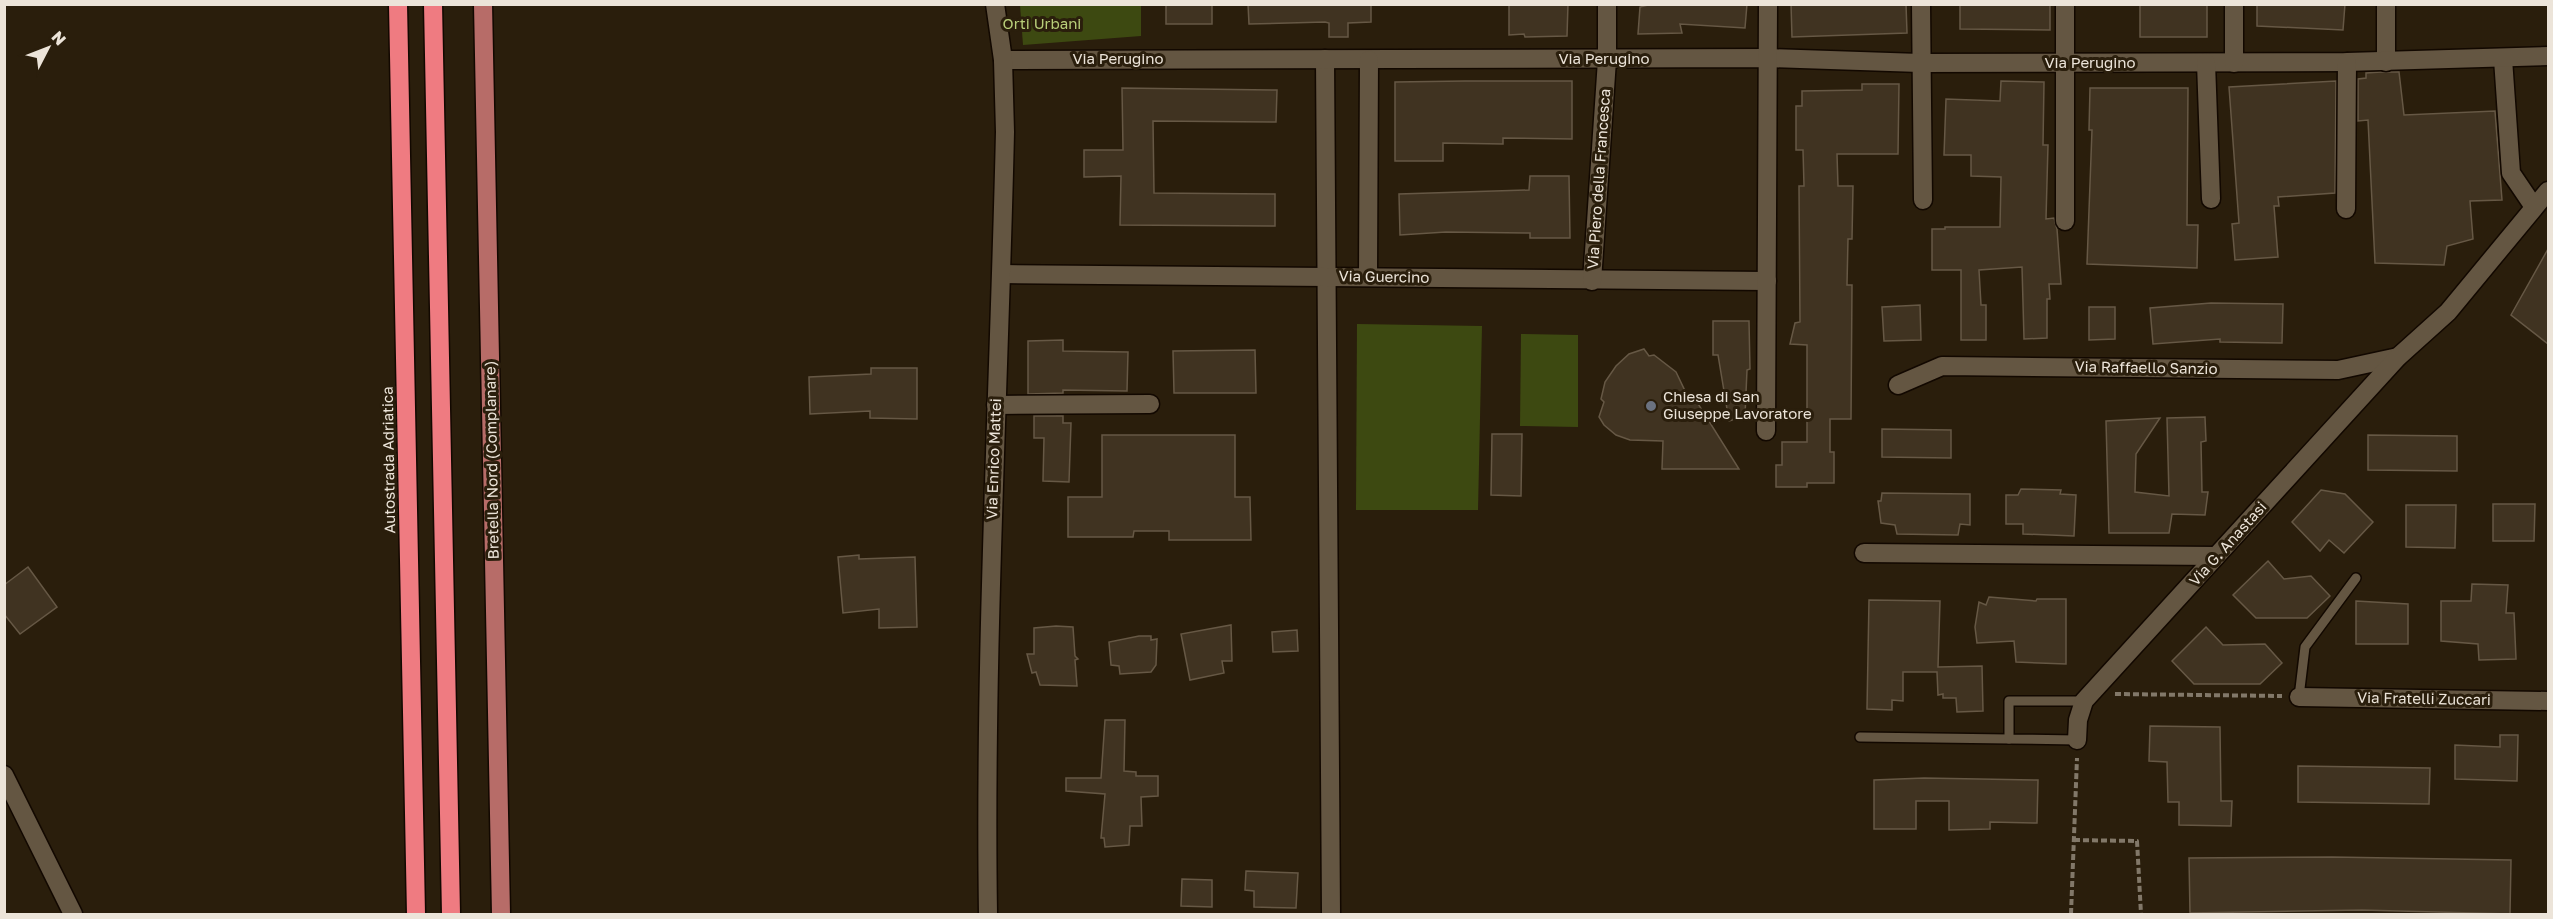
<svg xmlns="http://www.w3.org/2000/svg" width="2553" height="919" font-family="'Golos Text',sans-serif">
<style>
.green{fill:#3d4911}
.building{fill:#403321;stroke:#665845;stroke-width:1.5}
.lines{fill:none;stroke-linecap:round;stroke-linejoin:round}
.lane-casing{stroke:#120800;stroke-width:12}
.street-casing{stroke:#120800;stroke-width:21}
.secondary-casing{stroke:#120800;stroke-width:21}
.primary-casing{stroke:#120800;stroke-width:21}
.highway-casing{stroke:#120800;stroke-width:21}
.path{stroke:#827869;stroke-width:4;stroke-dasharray:6 3;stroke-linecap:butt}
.lane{stroke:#645642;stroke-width:9}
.street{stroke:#645642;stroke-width:18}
.secondary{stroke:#645642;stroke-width:18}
.primary{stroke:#b76c68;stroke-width:18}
.highway{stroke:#ef7b81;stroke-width:18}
.worship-dot{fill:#6b7280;stroke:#2a1e0c;stroke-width:2}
.labels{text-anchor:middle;stroke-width:6;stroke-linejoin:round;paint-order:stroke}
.park-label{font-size:15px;fill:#b8ce79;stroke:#2a1e0c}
.street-label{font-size:15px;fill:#ece4d9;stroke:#2a1e0c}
.poi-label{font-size:15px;fill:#ece4d9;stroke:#2a1e0c;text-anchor:start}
</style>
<rect width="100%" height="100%" fill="#2a1e0c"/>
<g class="green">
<polygon points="1020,5 1141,5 1141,36 1023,45"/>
<polygon points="1357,324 1482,326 1478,510 1356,510"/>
<polygon points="1521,334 1578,335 1578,427 1520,426"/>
</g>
<g class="building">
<rect x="1166" y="4" width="46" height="20"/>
<polygon points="1248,4 1371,4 1371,22 1348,23 1348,37 1329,37 1329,23 1325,22 1249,24"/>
<polygon points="1509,4 1568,4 1567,36 1525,37 1524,34 1509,35"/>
<polygon points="1652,4 1747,4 1745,28 1680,24 1682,33 1638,34 1640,7"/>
<polygon points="1791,4 1906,4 1907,33 1792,37"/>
<polygon points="1960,4 2050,4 2050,30 1960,29"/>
<rect x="2140" y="4" width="67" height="33"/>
<polygon points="2257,4 2345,4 2343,30 2257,26"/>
<polygon points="2381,72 2399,72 2404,115 2495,111 2502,200 2470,201 2473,239 2447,246 2444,265 2375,263 2368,120 2358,121 2358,79 2366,78 2366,73"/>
<polygon points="1465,81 1572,81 1572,139 1503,138 1503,144 1443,143 1443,161 1395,161 1395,82"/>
<polygon points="2001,81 2044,82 2043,145 2048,145 2046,219 2054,218 2057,229 2061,284 2049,284 2050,299 2047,299 2047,338 2024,339 2022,267 1979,270 1981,305 1986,305 1986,340 1961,340 1961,270 1932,270 1932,229 1945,229 1945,227 2000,227 2001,177 1971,176 1971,155 1944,155 1946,99 2000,101"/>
<polygon points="2336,81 2335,193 2278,197 2279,206 2274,206 2278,257 2235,260 2232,224 2239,223 2229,87"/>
<polygon points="1862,84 1899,84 1898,154 1837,154 1838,186 1853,186 1852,239 1848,239 1847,285 1852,285 1851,419 1830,419 1830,452 1834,452 1834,483 1807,483 1807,487 1776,487 1776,465 1782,465 1782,442 1807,442 1807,345 1790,344 1795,323 1800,322 1799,186 1804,186 1803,150 1796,150 1796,106 1802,106 1802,91 1862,90"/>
<polygon points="1122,88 1277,90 1276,122 1153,121 1154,193 1275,194 1275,226 1120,225 1121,176 1084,177 1084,150 1123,150"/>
<polygon points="2090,88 2188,88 2187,225 2198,225 2197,268 2087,264 2092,130 2089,130"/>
<polygon points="1530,176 1569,176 1570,238 1530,238 1530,233 1446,232 1400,235 1399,194 1529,190"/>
<polygon points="2548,249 2548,344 2511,315"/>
<polygon points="2211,303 2283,304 2282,343 2220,342 2220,339 2153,344 2150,308"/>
<polygon points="1920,305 1921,340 1884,341 1882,307"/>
<polygon points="2089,307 2115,307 2115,339 2089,340"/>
<polygon points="1713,321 1749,321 1750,369 1747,370 1745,416 1729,421 1718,355 1713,355"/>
<polygon points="1063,340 1063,351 1128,352 1127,391 1063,390 1063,393 1028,394 1028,341"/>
<polygon points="1644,349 1649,356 1654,355 1676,372 1688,397 1692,394 1739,469 1662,469 1663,441 1630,440 1616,435 1604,425 1599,417 1604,402 1601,399 1605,382 1616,366 1629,354"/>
<polygon points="1255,350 1256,393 1174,393 1173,351"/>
<polygon points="871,368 917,368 917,419 870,418 870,411 810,414 809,377 871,374"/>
<polygon points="1034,416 1063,416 1063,423 1071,423 1069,482 1043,481 1044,438 1034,438"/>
<polygon points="2205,417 2206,441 2201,442 2202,492 2208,492 2205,515 2172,514 2169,533 2109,533 2106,421 2160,418 2136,454 2135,492 2169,496 2167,418"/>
<polygon points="1882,429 1951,430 1951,458 1882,457"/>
<polygon points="1492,434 1522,434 1521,496 1491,495"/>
<polygon points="1102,435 1235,435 1235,497 1250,497 1251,540 1169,540 1169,531 1134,531 1133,537 1068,537 1068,497 1102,497"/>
<polygon points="2368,435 2457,436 2457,471 2368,470"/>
<polygon points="2021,489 2061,490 2060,494 2076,495 2074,536 2023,534 2023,524 2006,524 2006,495 2018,495"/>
<polygon points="2321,490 2345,494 2373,522 2344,553 2329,540 2320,551 2292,522"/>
<polygon points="1882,493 1970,494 1970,525 1960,524 1958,535 1897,534 1895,525 1881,523 1878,501 1881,501"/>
<polygon points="2493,504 2535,504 2534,541 2493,541"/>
<polygon points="2406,505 2456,505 2455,548 2406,547"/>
<polygon points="859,555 859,559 915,557 917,627 879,628 879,609 843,613 838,557"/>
<polygon points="2268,561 2284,579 2311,576 2330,596 2307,618 2256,618 2233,595"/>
<polygon points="28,567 57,607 20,634 4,614 4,585"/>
<polygon points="2472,584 2508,585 2506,613 2514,613 2516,659 2479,660 2478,644 2441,641 2441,601 2471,601"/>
<polygon points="1989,597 2036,601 2037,599 2066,599 2066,664 2016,662 2014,641 1977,643 1975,627 1979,602 1986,605"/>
<polygon points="1869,600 1940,601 1938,667 1982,666 1983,711 1957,712 1956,698 1943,698 1943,694 1938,695 1937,672 1903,672 1903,701 1892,700 1892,710 1867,709"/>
<polygon points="2356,601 2408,604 2408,644 2356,644"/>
<polygon points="1231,625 1232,661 1222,661 1224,673 1190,680 1181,634"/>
<polygon points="1056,626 1073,627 1075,656 1078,659 1075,660 1077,686 1040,685 1036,672 1032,673 1027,654 1034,654 1034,628"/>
<polygon points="2206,627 2223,645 2265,644 2282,663 2260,684 2194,684 2172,661"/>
<polygon points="1297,630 1298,651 1273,652 1272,632"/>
<polygon points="1139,636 1151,636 1151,640 1157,639 1156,665 1151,672 1120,674 1119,666 1111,665 1109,642"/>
<polygon points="1105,720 1125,720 1124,771 1136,772 1136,776 1158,776 1158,796 1141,797 1142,826 1130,826 1129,845 1105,847 1104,838 1101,838 1105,794 1066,791 1066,778 1101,778"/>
<polygon points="2150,726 2220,727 2221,801 2232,801 2231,826 2179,825 2179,802 2168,802 2167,762 2149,761"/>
<polygon points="2500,735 2518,735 2517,781 2455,779 2455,745 2500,747"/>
<polygon points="2298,766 2430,768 2429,804 2298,802"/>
<polygon points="1924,778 2038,780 2037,823 1990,822 1990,829 1949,830 1949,801 1916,801 1916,829 1874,829 1874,780"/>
<polygon points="2332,857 2511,860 2510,914 2362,910 2190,913 2189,858"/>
<polygon points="1246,871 1298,873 1296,908 1254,907 1254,891 1245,890"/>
<polygon points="1182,879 1212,880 1212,907 1181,906"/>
</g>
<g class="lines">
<g class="lane-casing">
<g id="lane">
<polyline points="2299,697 2305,647 2356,578"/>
<polyline points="1860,737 2009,739"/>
<polyline points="2077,740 2009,739 2009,701 2084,701"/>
</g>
</g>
<g class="street-casing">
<g id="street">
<polyline points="1921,4 1923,200"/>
<polyline points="2065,4 2065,221"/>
<polyline points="2386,4 2386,62"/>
<polyline points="1325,59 1331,914"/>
<polyline points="2503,59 2511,173 2534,207"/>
<polyline points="1003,60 1768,58 1920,63 2347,62 2548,56"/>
<polyline points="2206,63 2211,199"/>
<polyline points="2234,63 2234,4"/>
<polyline points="2346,209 2347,62"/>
<polyline points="1002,274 1767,281"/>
<polyline points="1368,276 1369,60"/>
<polyline points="1592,281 1607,60 1607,4"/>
<polyline points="1898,385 1942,366 2338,370 2398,357"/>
<polyline points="996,405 1150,404"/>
<polyline points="1766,431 1768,4"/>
<polyline points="1864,553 2216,556"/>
<polyline points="2299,697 2548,701"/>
<polyline points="2077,740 2078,720 2084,701 2398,357 2448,312 2548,191"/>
</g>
</g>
<g class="secondary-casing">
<g id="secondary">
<polyline points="4,775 73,914"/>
<path d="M988,914C984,653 999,393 1005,132L1003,60L995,4"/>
</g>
</g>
<g class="primary-casing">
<polyline id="primary" points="483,4 501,914"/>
</g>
<g class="highway-casing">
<g id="highway">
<polyline points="398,4 416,914"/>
<polyline points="433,4 451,914"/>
</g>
</g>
<g class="path">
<polyline points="2115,694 2282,696"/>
<polyline points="2074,840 2137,841 2141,914"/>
<polyline points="2071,914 2077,758"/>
</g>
<use href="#lane" class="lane"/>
<use href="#street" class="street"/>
<use href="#secondary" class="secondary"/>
<use href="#primary" class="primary"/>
<use href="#highway" class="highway"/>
</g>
<circle class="worship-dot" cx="1651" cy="406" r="6"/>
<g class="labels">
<g class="park-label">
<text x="1042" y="29">Orti Urbani</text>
</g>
<g class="street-label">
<text x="1118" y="64">Via Perugino</text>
<text x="1604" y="64">Via Perugino</text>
<text x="2090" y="68">Via Perugino</text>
<text transform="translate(1599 179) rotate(-86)" y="5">Via Piero della Francesca</text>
<text transform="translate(1384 277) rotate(1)" y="5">Via Guercino</text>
<text transform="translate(2146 368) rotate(1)" y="5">Via Raffaello Sanzio</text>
<text transform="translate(994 459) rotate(-88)" y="5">Via Enrico Mattei</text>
<text transform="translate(389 460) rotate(-91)" y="5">Autostrada Adriatica</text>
<text transform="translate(492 460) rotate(-91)" y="5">Bretella Nord (Complanare)</text>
<text transform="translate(2228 544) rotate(-48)" y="5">Via G. Anastasi</text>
<text transform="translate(2424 699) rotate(1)" y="5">Via Fratelli Zuccari</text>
</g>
<g class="poi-label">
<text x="1663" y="402">Chiesa di San<tspan x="1663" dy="17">Giuseppe Lavoratore</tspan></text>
</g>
</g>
<rect width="2553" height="919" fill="none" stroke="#ece4d9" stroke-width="12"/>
<g transform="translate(48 48) rotate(48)" stroke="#2a1e0c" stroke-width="4.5" paint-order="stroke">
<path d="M0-4.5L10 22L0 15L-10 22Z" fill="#ece4d9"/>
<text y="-9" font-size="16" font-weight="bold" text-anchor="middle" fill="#ece4d9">N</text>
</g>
</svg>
